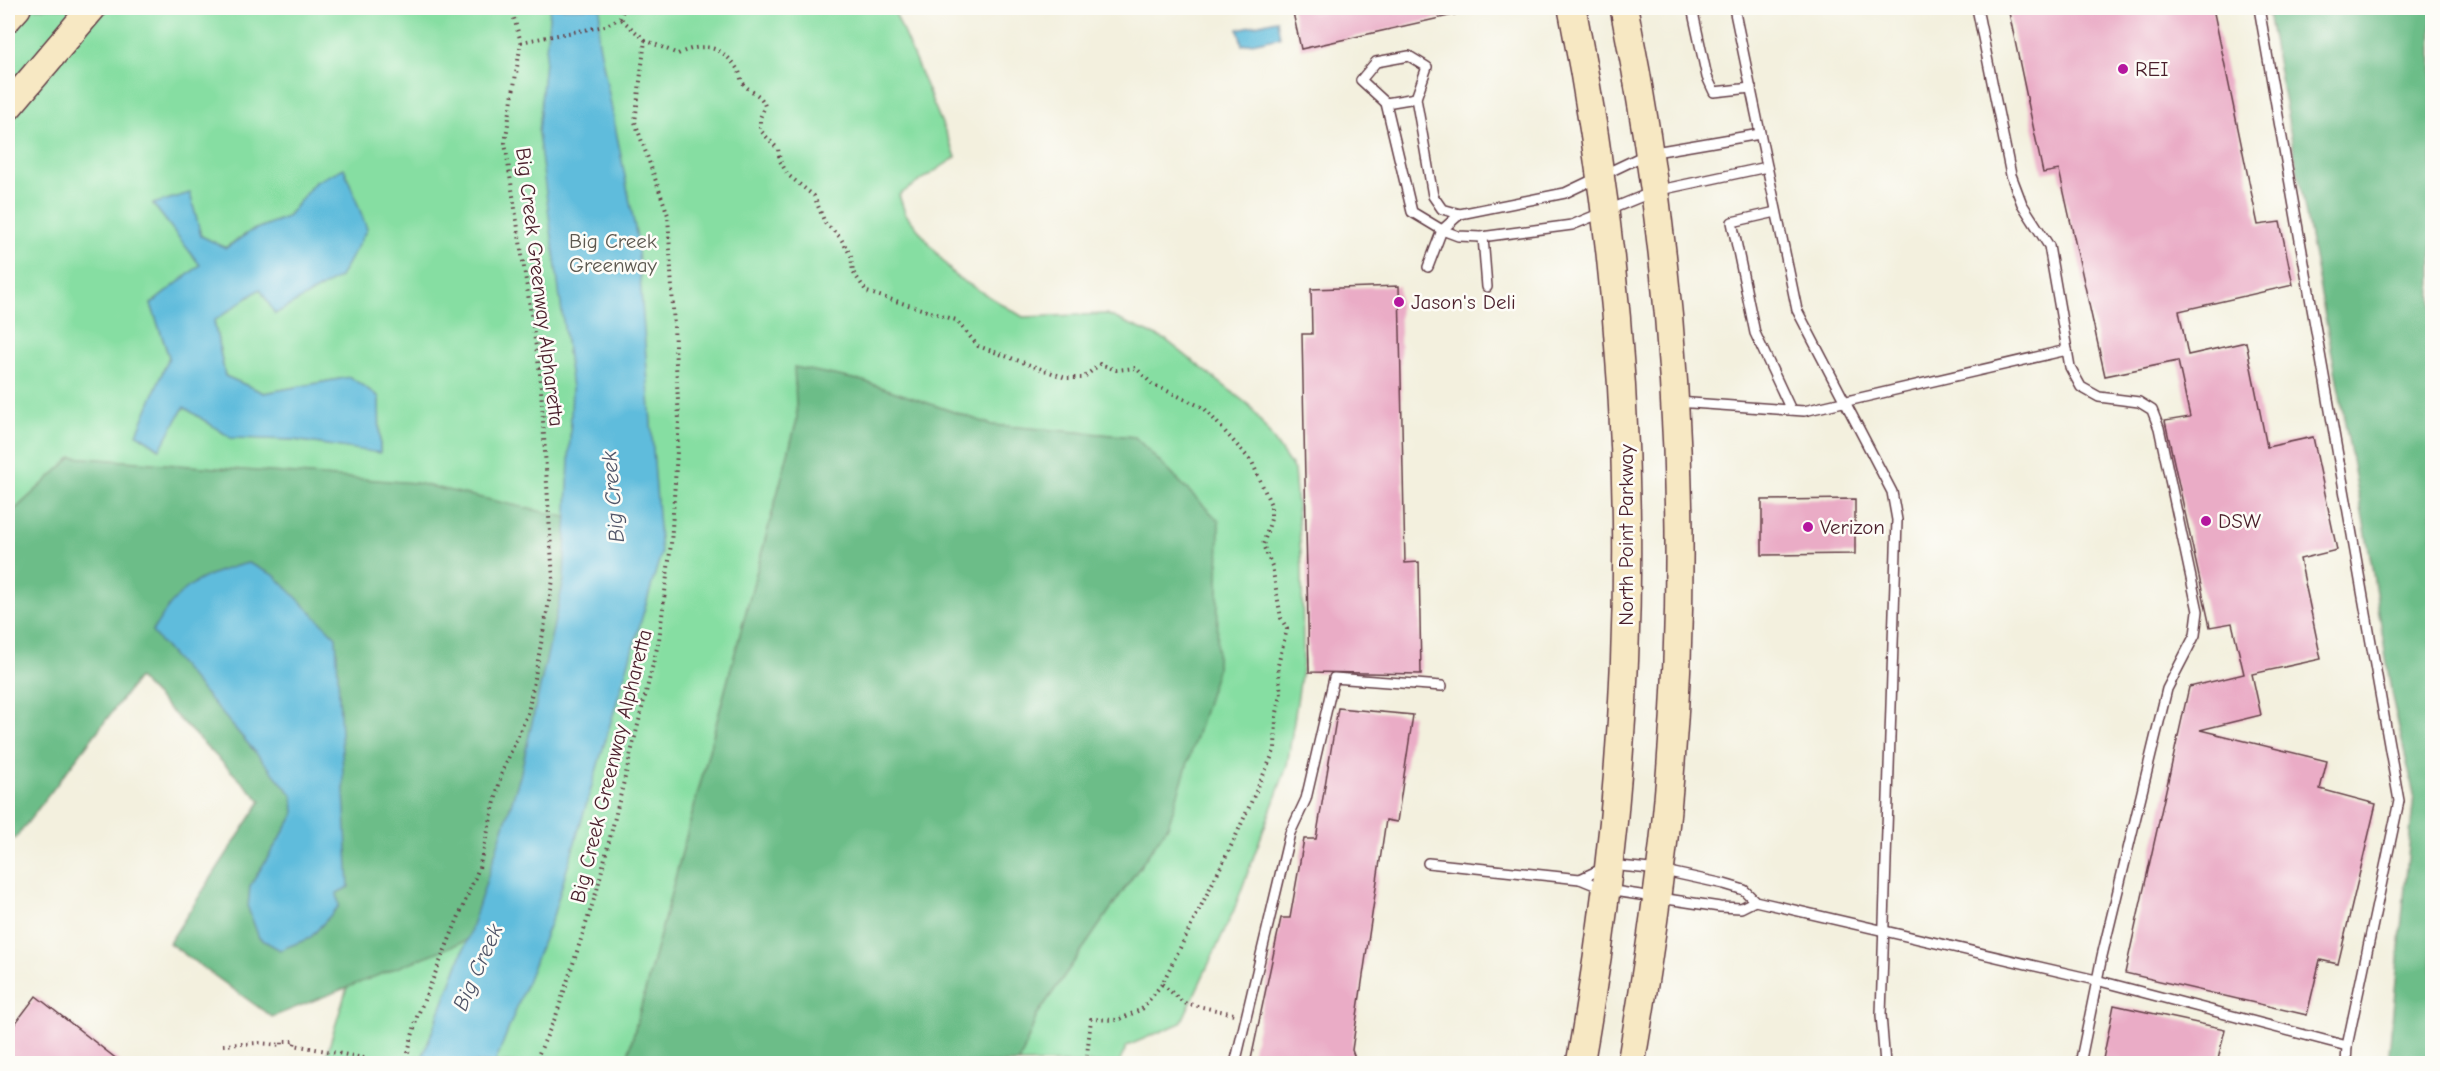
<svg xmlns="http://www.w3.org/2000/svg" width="2440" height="1071" font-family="'Comic Neue',sans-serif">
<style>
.green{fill:#86dea2;stroke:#687e66;stroke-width:1.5;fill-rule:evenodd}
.forest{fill:#6cbd88;stroke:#5b6e5a;stroke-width:1.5}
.water{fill:#5ebcdc;stroke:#546e84;stroke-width:1.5}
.building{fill:#eaacc6}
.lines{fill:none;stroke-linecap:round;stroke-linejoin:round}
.lane-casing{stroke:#633e46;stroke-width:12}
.secondary-casing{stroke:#633e46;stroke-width:30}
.path{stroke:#633e46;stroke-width:4;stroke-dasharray:1.5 4.5;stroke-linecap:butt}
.lane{stroke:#fff;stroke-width:9}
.secondary{stroke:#f7e8c3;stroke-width:27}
.poi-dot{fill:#b5179e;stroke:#fdfcf7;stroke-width:2}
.labels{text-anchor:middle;stroke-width:5;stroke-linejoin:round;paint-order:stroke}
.poi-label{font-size:21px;fill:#4a1f2b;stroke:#fdfcf7;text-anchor:start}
.park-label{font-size:21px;fill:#5c584f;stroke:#fdfcf7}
.street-label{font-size:21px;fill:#4a1f2b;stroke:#fdfcf7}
.water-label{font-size:22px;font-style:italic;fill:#515669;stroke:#fdfcf7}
</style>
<rect width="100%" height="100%" fill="#fdfcf7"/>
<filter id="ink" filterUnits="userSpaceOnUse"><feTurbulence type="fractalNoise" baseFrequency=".0167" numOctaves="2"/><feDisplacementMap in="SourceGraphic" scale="12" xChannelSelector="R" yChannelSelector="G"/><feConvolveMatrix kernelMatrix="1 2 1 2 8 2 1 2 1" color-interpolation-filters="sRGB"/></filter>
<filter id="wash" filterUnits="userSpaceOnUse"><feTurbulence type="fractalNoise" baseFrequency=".008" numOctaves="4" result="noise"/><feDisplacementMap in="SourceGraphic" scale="24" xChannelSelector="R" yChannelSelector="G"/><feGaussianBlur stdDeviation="1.35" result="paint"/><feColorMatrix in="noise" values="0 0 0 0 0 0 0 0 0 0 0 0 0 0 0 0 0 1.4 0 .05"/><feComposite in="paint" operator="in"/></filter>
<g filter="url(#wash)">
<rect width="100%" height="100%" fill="#f3f0de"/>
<path class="green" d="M8,8H893L956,157L899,195L905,213L955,276L1023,317L1106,314L1166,340L1251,407L1294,470L1302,566L1303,663L1287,766L1234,910L1181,1023L1127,1046L1119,1063H1019L1037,1015L1168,826L1135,437L992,425L863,381L795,368L797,420L626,1063H324L370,912L72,457L8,516ZM315,182L260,289L214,321L225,376L264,393L350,377L379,397L380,452L294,440L231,437L184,407L159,449L138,434L169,357L151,304L201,265L153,204L201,236L225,248L251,231L287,217Z"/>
<g class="forest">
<polygon points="2267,8 2432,8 2432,1063 2388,1063 2414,794 2392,697 2371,561"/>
<polygon points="794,367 863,381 992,425 1135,437 1219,521 1217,670 1168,826 1037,1015 1019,1063 626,1063 797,420"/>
<polygon points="72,457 416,483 587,522 501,927 272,1017 169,943 261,801 138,678 15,839 8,833 8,516"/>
</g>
<g class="water">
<polygon points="550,8 601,8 598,38 637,238 661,554 553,916 495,1063 420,1063 469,935 520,776 564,580 572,388 538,133"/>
<polygon points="1277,20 1280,37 1242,45 1238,29"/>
<polygon points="344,168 367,229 340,277 275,314 260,289 214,321 225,376 264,393 350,377 379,397 380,453 294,440 231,438 184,407 160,449 137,434 169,357 151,304 200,265 153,204 190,193 201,236 226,248 251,231 287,217 315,182"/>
<path d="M248,563L274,575L336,637L349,887L337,893L339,906L310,938L280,950L259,938L248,908L250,886L294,815L293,796L152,632C177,588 198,575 248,563Z"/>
</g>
<g id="blocks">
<g class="building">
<polygon points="1292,8 1457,8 1458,14 1301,49"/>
<polygon points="2008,8 2213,8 2258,225 2280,222 2293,285 2179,311 2188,355 2246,342 2267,447 2313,437 2337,550 2300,559 2321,659 2252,674 2261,715 2200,730 2327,761 2320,789 2376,804 2338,964 2320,960 2307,1015 2125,973 2189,687 2244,674 2232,623 2210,627 2165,421 2190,417 2178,361 2105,376 2059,170 2043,173"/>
<polygon points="1399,286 1405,563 1419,562 1421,674 1309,672 1302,334 1312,334 1311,289"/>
<polygon points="1855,499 1855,554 1762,555 1762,500"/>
<polygon points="1338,708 1413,715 1397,822 1386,820 1352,1050 1357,1064 1250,1064 1281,918 1290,918 1304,839 1316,839"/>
<polygon points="36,996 123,1064 8,1064 8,1033"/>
<polygon points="2114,1005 2225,1029 2217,1064 2102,1064"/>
</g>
</g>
</g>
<g filter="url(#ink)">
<use href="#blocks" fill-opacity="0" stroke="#633e46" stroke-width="1.5"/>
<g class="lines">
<g class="lane-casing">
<g id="lane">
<polyline points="1692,8 1707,77 1714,92 1751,88"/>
<polyline points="1734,8 1797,310 1892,492 1897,520 1881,1015 1885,1064"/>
<polyline points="1977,8 2011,175 2022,204 2049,246 2070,367 2081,387 2099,397 2139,402 2152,410 2159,428 2198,611 2195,635 2167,689 2102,956 2080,1064"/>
<polyline points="2259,8 2399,801 2347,1046 2346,1064"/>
<polyline points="1386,103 1361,80 1376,62 1409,56 1427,67 1416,98"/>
<polyline points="1776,212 1732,222 1755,333 1791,410"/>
<polyline points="1460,214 1442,209 1433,196 1416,98 1386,103 1412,212 1442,230 1458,236 1481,237 1572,225 1655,191 1767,167"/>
<polyline points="1483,237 1487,287"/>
<polyline points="1428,267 1442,230 1460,214 1565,193 1649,153 1760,134"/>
<polyline points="1677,402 1804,411 2067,350"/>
<polyline points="1428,863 1580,879 1607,890 1720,907 1741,908 1755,901"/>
<polyline points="1580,879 1610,865 1660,870 1724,884 1744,890 1755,901 2096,980 2347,1046"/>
<polyline points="1235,1064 1290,833 1306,799 1334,678 1442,686"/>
</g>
</g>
<g class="secondary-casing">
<g id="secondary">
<path d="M1572,8C1643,364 1644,706 1580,1064"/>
<path d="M1624,8C1676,267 1692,535 1668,799C1660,888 1646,976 1631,1064"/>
<polyline points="8,18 17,8"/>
<polyline points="8,107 92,8"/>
</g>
</g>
<g class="path">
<path d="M645,40L678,54C703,42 722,45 738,70C741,74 740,79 743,83C750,93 761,93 765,106L760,118V130L778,149L780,161L788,175L814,196L825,223L840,237L851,256L853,272L867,292L956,320L978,346L1066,378H1083L1100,364L1116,370L1136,368L1152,384L1204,408L1252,462L1271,505V519L1263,545L1272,566L1281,618L1287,629L1278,665L1281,695L1276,717L1275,749L1235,838L1162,984L1142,1009L1118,1020L1091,1019L1086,1064"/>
<polyline points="521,42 605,26 620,18 624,8"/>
<polyline points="1162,984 1184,1003 1234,1014"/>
<polyline points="223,1045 259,1043 282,1045 282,1041 295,1041 294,1045 396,1064"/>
<polyline points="405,1064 417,1017 479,868 502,772 528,713 553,580 540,373 505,143 521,42 511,8"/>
<polyline points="534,1064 556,1016 597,890 659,640 671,544 679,420 668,215 635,122 645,40 620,18"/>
</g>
<use href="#lane" class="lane"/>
<use href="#secondary" class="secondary"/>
</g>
</g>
<g class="poi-dot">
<circle cx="2123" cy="69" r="6"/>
<circle cx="1399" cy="302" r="6"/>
<circle cx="2206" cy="521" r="6"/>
<circle cx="1808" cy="527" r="6"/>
</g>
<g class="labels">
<g class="poi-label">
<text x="2135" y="76">REI</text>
<text x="1411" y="309">Jason's Deli</text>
<text x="2218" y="528">DSW</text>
<text x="1820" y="534">Verizon</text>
</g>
<g class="park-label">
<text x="613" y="248">Big Creek<tspan x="613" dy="24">Greenway</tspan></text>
</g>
<g class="street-label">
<text transform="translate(540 287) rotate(83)" y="7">Big Creek Greenway Alpharetta</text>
<text transform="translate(1626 535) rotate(-90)" y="7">North Point Parkway</text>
<text transform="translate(611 766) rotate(-76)" y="7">Big Creek Greenway Alpharetta</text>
</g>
<g class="water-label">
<text transform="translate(612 497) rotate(-95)" y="8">Big Creek</text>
<text transform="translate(477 967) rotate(-66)" y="8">Big Creek</text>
</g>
</g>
<rect width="2440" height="1071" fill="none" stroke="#fdfcf7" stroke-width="30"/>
</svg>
